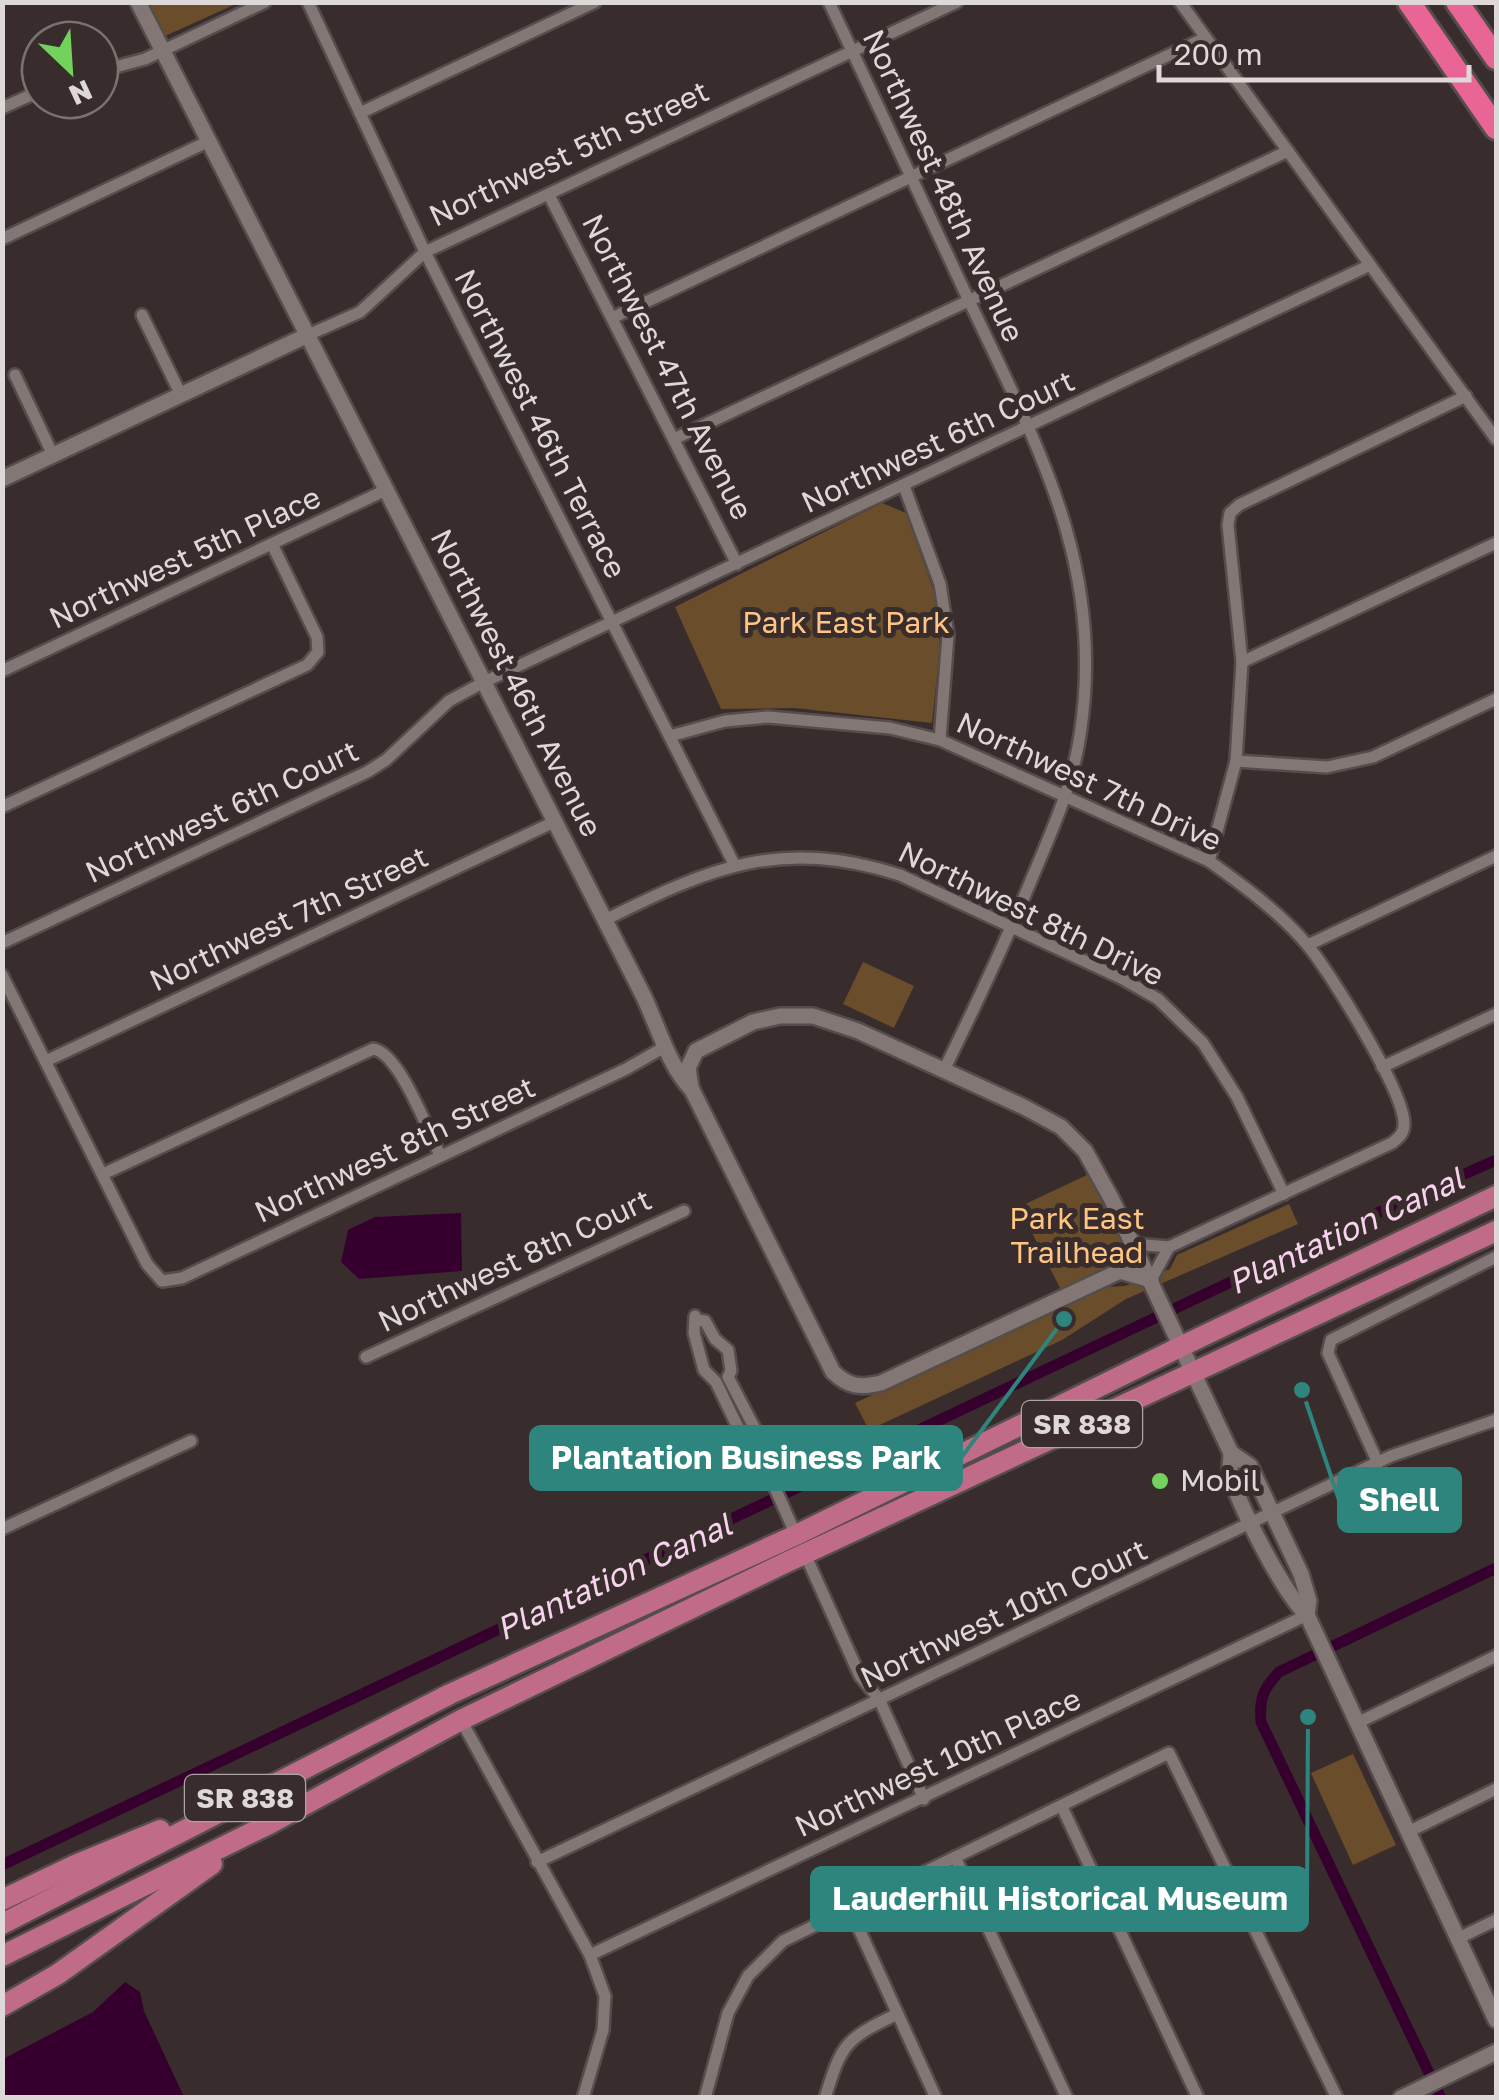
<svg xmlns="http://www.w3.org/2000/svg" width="1499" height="2100" font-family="'Golos Text',sans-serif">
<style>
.green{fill:#6a4d2b}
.water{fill:#36002e}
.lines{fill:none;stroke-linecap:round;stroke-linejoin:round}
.canal{stroke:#36002e;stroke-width:11}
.minor-casing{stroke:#554c4c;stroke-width:16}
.tertiary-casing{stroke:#554c4c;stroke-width:20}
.primary-casing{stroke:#554c4c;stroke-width:25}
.motorway-casing{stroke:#554c4c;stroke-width:28}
.minor{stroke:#837776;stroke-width:11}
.tertiary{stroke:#837776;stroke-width:15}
.primary{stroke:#c06c89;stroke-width:20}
.motorway{stroke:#e86596;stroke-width:22}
.poi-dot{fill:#73d25c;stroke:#382d2c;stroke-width:4}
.labels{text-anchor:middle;stroke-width:10;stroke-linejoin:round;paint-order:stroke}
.shield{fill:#382d2c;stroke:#ada5a4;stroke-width:2.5}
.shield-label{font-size:28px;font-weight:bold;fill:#dfd8d8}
.street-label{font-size:30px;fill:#dfd8d8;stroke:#382d2c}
.park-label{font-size:30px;fill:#fec584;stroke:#382d2c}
.poi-label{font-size:30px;fill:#dfd8d8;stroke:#382d2c;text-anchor:start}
.water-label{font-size:32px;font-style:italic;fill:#f7d3ed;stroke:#382d2c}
.leader{fill:none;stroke:#2e857e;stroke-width:4}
.callout-dot{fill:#2e857e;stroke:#382d2c;stroke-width:4}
.callout{fill:#2e857e;stroke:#2e857e;stroke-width:4}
.callout-label{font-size:32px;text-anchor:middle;font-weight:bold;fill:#fff}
</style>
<rect width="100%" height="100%" fill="#382d2c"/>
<g class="green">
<polygon points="146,3 238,3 163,37"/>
<polygon points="882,503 906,513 934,592 940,647 932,723 795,708 721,709 675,607"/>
<polygon points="863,962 914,986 894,1028 843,1004"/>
<path d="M1089,1174L1118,1231L1128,1233C1121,1275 1097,1275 1062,1292L1019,1207Z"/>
<polygon points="1289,1204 1298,1224 1126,1299 1062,1340 869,1430 855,1403 1103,1287 1125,1286 1170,1269 1177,1255"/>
<polygon points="1353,1754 1396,1845 1353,1865 1311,1773"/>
</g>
<g class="water">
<polygon points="461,1213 462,1271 359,1279 341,1262 348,1230 375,1217"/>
<polygon points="125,1982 140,1992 144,2011 184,2097 3,2097 3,2059 93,2012"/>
</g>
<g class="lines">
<g class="canal">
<polyline points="2,1865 1355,1223 1496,1160"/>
<path d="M1441,2098L1261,1722C1259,1699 1263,1689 1279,1672L1496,1568"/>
</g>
<g class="minor-casing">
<g id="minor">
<polyline points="308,2 425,252 734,864"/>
<path d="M829,2C874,98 920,194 964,290C1034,440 1107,563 1080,735C1073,783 1054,826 1035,871C1007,939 976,1005 944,1070"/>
<polyline points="1180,2 1496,439"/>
<polyline points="100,71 145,59 265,2"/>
<polyline points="2,108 40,91"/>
<polyline points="360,113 595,2"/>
<polyline points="549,195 737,564"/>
<polyline points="2,239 209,141"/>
<polyline points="142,315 181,395"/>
<polyline points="612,318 1205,38"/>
<polyline points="308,335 360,312 425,252 957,2"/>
<polyline points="15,375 53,455"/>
<polyline points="674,439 1288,151"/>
<polyline points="904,486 940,584 948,635 940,740"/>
<polyline points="1242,662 1496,543"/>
<polyline points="2,671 388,489"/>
<path d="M670,736L725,721L768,717L890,728L940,740L1209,861C1244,886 1282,914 1309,947C1331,974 1405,1093 1404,1124C1404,1134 1399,1137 1392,1143L1169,1247L1134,1244"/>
<polyline points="1236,761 1327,767 1373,757 1496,699"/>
<polyline points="2,807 307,665 318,652 317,637 272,544"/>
<polyline points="1209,861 1236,761 1242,662 1228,525 1230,513 1239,505 1466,396"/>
<path d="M605,920C711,867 781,837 900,875L1121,978L1158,999L1203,1043L1237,1097L1284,1194"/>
<polyline points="2,943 367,772 386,760 449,701 484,682 1368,266"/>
<polyline points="1308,945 1496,856"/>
<polyline points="2,975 147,1264 162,1281 182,1278 626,1069 661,1049 665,1042"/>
<polyline points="46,1061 554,822"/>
<polyline points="1382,1067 1496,1014"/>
<path d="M103,1174L373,1049C399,1052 428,1131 440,1155"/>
<polyline points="1151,1280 1169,1247"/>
<polyline points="695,1316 694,1333 704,1370 716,1382 743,1438 771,1479 796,1535"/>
<polyline points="697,1320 705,1321 715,1339 728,1350 731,1371 728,1377 766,1450 770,1475"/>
<polyline points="366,1357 684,1211"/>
<polyline points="1378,1463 1328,1353 1331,1340 1496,1257"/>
<polyline points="2,1529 191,1441"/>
<polyline points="805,1554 860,1676 879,1699 924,1799"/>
<polyline points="461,1720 590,1955 605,1996 603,2030 583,2098"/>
<polyline points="1357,1723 1496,1656"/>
<polyline points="1062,1807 1198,2098"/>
<polyline points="1410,1831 1496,1789"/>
<polyline points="955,1857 1067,2098"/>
<polyline points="537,1862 1391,1456 1496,1420"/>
<polyline points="849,1907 936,2098"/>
<polyline points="1459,1938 1496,1920"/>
<polyline points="590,1955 1307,1615"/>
<polyline points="705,2098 728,2013 748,1976 783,1941 1169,1753 1337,2098"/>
<path d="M825,2098C842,2042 846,2039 897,2014"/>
</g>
</g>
<g class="tertiary-casing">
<g id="tertiary">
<path d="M138,2L643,995C658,1026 668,1065 692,1090L833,1372C849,1387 860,1388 881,1383L1120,1271L1151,1280"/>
<polyline points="2,479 308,335"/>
<path d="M691,1087L688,1068L696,1051L753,1022L780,1016H813L858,1031L1024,1107L1061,1127L1085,1151L1111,1198L1231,1453C1231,1460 1229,1469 1231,1476C1240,1508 1284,1594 1307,1615L1496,2020"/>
<polyline points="1231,1453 1250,1466 1301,1574 1309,1601 1307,1615"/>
<polyline points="1401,2098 1496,2052"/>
</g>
</g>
<g class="primary-casing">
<g id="primary">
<polyline points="2,1900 75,1865 160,1830"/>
<polyline points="2,1924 450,1694 796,1535 1182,1346 1496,1196"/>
<polyline points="2,1956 271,1823 461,1720 785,1563 1496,1231"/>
<polyline points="2,2006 58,1974 212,1864"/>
</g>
</g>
<g class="motorway-casing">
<g id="motorway">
<polyline points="1409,2 1496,128"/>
<polyline points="1457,2 1496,58"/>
</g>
</g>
<use href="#minor" class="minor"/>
<use href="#tertiary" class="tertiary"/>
<use href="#primary" class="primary"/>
<use href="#motorway" class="motorway"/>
</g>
<circle class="poi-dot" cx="1160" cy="1481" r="10"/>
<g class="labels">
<g class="shield">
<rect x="1022" y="1401" width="120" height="46" rx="8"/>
<rect x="185" y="1775" width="120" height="46" rx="8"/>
</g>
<g class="shield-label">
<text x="1082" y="1434">SR 838</text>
<text x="245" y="1808">SR 838</text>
</g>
<g class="street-label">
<text transform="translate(569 154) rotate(-25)" y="10">Northwest 5th Street</text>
<text transform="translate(943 186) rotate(65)" y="10">Northwest 48th Avenue</text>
<text transform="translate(667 367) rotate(63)" y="10">Northwest 47th Avenue</text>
<text transform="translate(540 424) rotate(63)" y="10">Northwest 46th Terrace</text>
<text transform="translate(938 442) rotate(-25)" y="10">Northwest 6th Court</text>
<text transform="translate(185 558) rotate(-25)" y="10">Northwest 5th Place</text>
<text transform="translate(516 683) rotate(63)" y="10">Northwest 46th Avenue</text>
<text transform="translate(1089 782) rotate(25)" y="10">Northwest 7th Drive</text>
<text transform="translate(222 812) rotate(-25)" y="10">Northwest 6th Court</text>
<text transform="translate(1031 914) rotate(26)" y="10">Northwest 8th Drive</text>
<text transform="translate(289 919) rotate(-25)" y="10">Northwest 7th Street</text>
<text transform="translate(395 1150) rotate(-25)" y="10">Northwest 8th Street</text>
<text transform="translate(515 1261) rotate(-25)" y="10">Northwest 8th Court</text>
<text transform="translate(1004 1614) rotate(-25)" y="10">Northwest 10th Court</text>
<text transform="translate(938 1763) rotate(-25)" y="10">Northwest 10th Place</text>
</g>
<g class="park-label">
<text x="846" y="633">Park East Park</text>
<text x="1077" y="1229">Park East<tspan x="1077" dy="34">Trailhead</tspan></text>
</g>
<g class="poi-label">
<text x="1180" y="1491">Mobil</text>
</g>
<g class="water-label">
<text transform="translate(1346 1231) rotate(-25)" y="11">Plantation Canal</text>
<text transform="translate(614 1577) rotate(-25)" y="11">Plantation Canal</text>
</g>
</g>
<path class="leader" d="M1064 1319L961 1458M1302 1390L1339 1500M1308 1717L1307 1899"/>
<g class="callout-dot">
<circle cx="1064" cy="1319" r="10"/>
<circle cx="1302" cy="1390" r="10"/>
<circle cx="1308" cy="1717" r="10"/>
</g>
<g class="callout">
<rect x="531" y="1427" width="430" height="62" rx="10"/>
<rect x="1339" y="1469" width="121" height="62" rx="10"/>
<rect x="812" y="1868" width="495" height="62" rx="10"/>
</g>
<g class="callout-label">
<text x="746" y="1469">Plantation Business Park</text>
<text x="1399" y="1511">Shell</text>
<text x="1060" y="1910">Lauderhill Historical Museum</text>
</g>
<rect width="1499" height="2100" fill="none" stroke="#dfd8d8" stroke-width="10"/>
<g transform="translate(70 70) rotate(155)"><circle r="48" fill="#382d2c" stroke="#7b7171" stroke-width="2.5"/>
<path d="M0-8L18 38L0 25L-18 38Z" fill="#73d25c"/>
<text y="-15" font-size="28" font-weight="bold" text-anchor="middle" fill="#dfd8d8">N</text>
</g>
<path d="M1159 65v15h310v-15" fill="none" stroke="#dfd8d8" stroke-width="5"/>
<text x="1174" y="65" font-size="30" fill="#dfd8d8" stroke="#382d2c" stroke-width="8" paint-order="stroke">200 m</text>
</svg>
